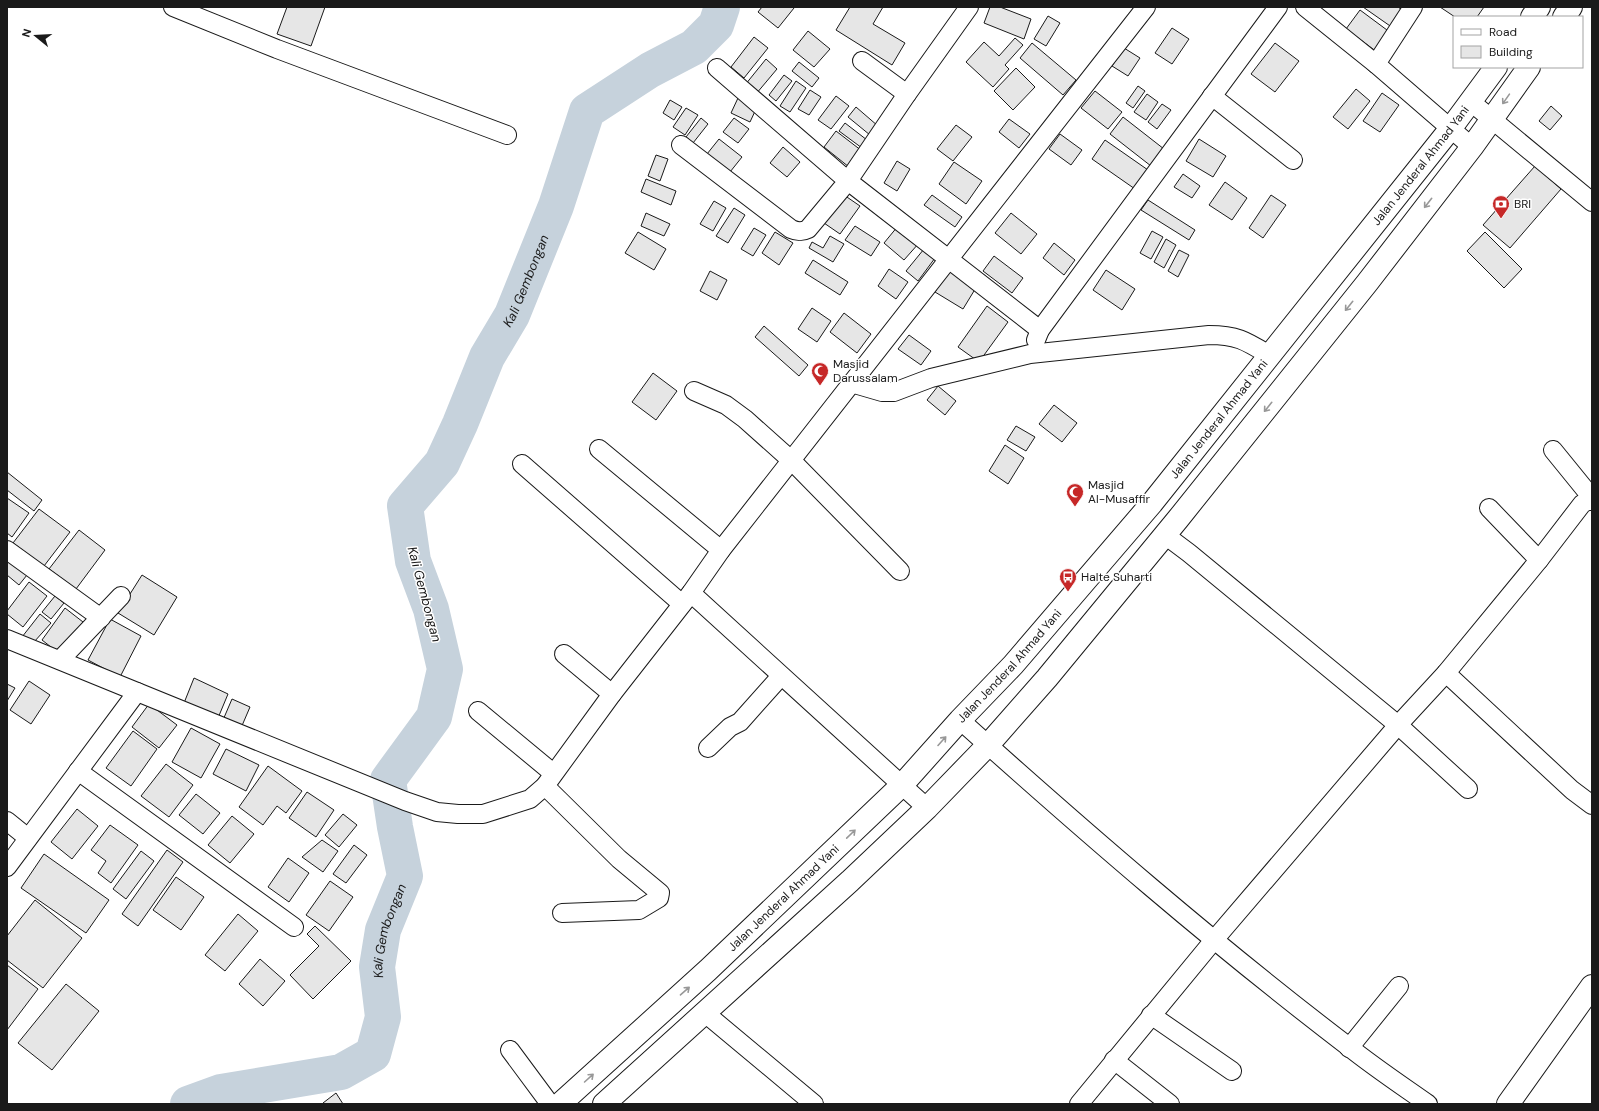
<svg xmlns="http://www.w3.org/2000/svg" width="1599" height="1111" font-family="'DM Sans',sans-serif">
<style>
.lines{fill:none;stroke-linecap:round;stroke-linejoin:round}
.river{stroke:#c6d2dc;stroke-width:36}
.building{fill:#e6e6e6;stroke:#1a1a1a}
.minor-casing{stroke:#1a1a1a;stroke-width:20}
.primary-casing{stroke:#1a1a1a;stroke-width:24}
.trunk-casing{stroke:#1a1a1a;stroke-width:24}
.minor{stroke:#fff;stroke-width:18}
.primary{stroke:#fff;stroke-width:22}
.trunk{stroke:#fff;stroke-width:22}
.oneway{stroke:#989898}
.labels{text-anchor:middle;stroke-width:3;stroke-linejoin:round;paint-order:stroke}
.street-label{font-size:12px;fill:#1a1a1a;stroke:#fff}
.poi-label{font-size:12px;fill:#1a1a1a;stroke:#fff;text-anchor:start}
.water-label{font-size:13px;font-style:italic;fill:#1a1a1a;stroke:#fff}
</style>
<rect width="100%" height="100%" fill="#fff"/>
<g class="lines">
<path class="river" id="s1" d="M188,1104L221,1092L341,1072L373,1054L383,1017L377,967L383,930L405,876L395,827L388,780L434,717L445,669L431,609L413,561L405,506L442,463L460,424L487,357L512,315L556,206L587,111L650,70L694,47L716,25L722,7"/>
</g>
<g class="building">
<polygon points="287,7 325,7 311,46 277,34"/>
<polygon points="762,7 793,7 794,8 778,28 758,12"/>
<polygon points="850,7 883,7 873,24 905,43 892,65 836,30"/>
<polygon points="990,7 1000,7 1031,19 1024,39 984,23"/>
<polygon points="1363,7 1398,7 1405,12 1393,28"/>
<polygon points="1440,7 1484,7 1477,17 1455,17"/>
<polygon points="1360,10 1391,33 1377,52 1346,29"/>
<polygon points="1048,16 1060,23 1046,46 1034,39"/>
<polygon points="1172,28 1189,39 1172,64 1155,53"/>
<polygon points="808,31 830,49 814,67 793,50"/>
<polygon points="754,37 768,48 744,78 731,67"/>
<polygon points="1015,38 1023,45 1005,65 1009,69 993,87 966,62 984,42 999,56"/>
<polygon points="1032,43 1076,80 1063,95 1020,58"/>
<polygon points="1275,43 1299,61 1275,92 1251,74"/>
<polygon points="1124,48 1140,58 1128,76 1112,66"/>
<polygon points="766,59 777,69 756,94 745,85"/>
<polygon points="799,62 819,78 812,87 792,71"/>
<polygon points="1016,68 1035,87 1013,110 994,91"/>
<polygon points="784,75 792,81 776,101 769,95"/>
<polygon points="796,81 806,88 790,112 780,106"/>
<polygon points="1138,86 1145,91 1133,108 1126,103"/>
<polygon points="1356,89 1370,101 1348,129 1333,117"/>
<polygon points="810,90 821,97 809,115 798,109"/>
<polygon points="1095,91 1122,112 1108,129 1081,108"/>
<polygon points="1382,93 1399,105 1380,132 1363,121"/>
<polygon points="1147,94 1158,102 1146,120 1134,112"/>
<polygon points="836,96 849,106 831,129 818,120"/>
<polygon points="738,98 757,107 750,122 731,113"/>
<polygon points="670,100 682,107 674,120 663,113"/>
<polygon points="1162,104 1171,110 1157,129 1148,122"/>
<polygon points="1551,106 1562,116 1550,130 1539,121"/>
<polygon points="856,107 878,126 870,135 848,117"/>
<polygon points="686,108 698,115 685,135 673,127"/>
<polygon points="1123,117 1164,149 1151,166 1110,134"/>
<polygon points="701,118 708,124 693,143 686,137"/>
<polygon points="734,118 749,129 738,143 723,132"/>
<polygon points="1009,119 1030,134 1019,148 999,132"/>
<polygon points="845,123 867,140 862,148 839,131"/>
<polygon points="956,125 972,137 953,161 937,149"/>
<polygon points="836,131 862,151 849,167 824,147"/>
<polygon points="1060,134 1082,150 1071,165 1049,149"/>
<polygon points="719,139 742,157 730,172 707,154"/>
<polygon points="1199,139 1226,156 1213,177 1186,161"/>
<polygon points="1105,140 1148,170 1135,189 1092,159"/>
<polygon points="783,147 800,162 787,177 770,163"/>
<polygon points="656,155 668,159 660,181 648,176"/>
<polygon points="897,161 910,169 897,191 884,183"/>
<polygon points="954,162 982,181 966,204 939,184"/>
<polygon points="1535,166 1561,189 1510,248 1483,225"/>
<polygon points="1183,174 1200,186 1192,198 1174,187"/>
<polygon points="646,179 676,191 671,205 641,192"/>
<polygon points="1225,182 1247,198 1232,220 1209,205"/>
<polygon points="844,195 860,206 840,234 824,223"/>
<polygon points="932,195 962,217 955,227 924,205"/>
<polygon points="1271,195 1286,205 1263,238 1249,228"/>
<polygon points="1148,200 1195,230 1189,240 1141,210"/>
<polygon points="714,201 726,208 713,231 700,224"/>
<polygon points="734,208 745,215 728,243 716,236"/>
<polygon points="646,213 670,224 664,236 641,226"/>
<polygon points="1011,213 1037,234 1021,254 995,233"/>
<polygon points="855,226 880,242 871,256 845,240"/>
<polygon points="898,226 919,243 904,260 884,243"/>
<polygon points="754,228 766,235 753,256 741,249"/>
<polygon points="1152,231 1163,237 1151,259 1140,253"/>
<polygon points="638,232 666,249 654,270 625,253"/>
<polygon points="775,232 793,243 779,265 762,253"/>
<polygon points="1485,232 1522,269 1504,288 1467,251"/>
<polygon points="830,236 844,244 833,262 809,248 812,242 823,248"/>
<polygon points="1166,239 1176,245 1164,268 1154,262"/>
<polygon points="1054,243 1075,260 1064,275 1043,258"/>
<polygon points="924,249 935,258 918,281 906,271"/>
<polygon points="1179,250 1189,255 1178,277 1168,271"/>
<polygon points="994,256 1023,278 1012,293 983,271"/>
<polygon points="813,260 848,282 840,295 805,273"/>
<polygon points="889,269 908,282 896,299 878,286"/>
<polygon points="949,269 977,286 963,309 935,292"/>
<polygon points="1106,270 1135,289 1122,310 1093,290"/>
<polygon points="710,271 727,280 717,300 700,291"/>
<polygon points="987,306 1008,322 979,362 958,347"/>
<polygon points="812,308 831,321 817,342 798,329"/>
<polygon points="844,313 871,334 857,353 830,332"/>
<polygon points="764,326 808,365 799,376 755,337"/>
<polygon points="909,335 931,351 921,365 898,349"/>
<polygon points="653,373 677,391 656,420 632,402"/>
<polygon points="938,386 956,401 945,415 927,400"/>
<polygon points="1054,405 1077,423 1062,442 1039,424"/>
<polygon points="1016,426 1035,437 1026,451 1007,440"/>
<polygon points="1005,445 1024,458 1008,484 989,471"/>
<polygon points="7,472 42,500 34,511 7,490"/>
<polygon points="7,498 29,513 12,537 7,533"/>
<polygon points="39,509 70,532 44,566 13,543"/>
<polygon points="79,530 105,550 76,589 49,569"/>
<polygon points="7,560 27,575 19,585 7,575"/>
<polygon points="142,575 177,597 154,635 118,613"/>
<polygon points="29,582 47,596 23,627 7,614 7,611"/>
<polygon points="55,596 64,603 51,619 42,612"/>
<polygon points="65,608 83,622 60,654 42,640"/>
<polygon points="40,614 51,623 34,642 22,637"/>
<polygon points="110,619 141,636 120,677 88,660"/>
<polygon points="194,678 228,694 218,718 184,703"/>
<polygon points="29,681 50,695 31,724 10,710"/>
<polygon points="7,684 15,688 7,701"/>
<polygon points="232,699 250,707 241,728 223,720"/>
<polygon points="149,704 177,725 159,748 132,727"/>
<polygon points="191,728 220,744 201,778 172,762"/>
<polygon points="133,731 157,749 131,786 106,768"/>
<polygon points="226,749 259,765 246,791 213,774"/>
<polygon points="166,764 193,785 169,817 141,796"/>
<polygon points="268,766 302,791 286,813 277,806 263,825 239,807"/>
<polygon points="307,792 334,810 316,837 289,818"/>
<polygon points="196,794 220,813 203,834 179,815"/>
<polygon points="77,809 98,826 72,859 51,842"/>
<polygon points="343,814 357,825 339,847 325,835"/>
<polygon points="232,816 254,834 230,863 208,845"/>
<polygon points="110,825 138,845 111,883 98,873 106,861 91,850"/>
<polygon points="322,840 338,851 323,872 302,857"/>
<polygon points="354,845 367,855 346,883 333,874"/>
<polygon points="167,850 183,862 138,926 122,914"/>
<polygon points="141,851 154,861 126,899 113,889"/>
<polygon points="44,854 109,900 86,933 21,888"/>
<polygon points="288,858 309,873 289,902 268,887"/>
<polygon points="176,877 204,897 181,930 153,910"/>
<polygon points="330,881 353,897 329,931 306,915"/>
<polygon points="35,900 82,938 43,988 7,960 7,936"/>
<polygon points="238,914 258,931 225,971 205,955"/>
<polygon points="315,926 351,961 313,999 290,975 319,946 307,934"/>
<polygon points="260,959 285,981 263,1006 239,984"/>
<polygon points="7,965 38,989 7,1030"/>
<polygon points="66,984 99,1011 52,1070 18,1043"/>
<polygon points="336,1093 343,1104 324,1104 323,1103"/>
</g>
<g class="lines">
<g class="minor-casing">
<g id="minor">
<polyline points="173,7 277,49 507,135"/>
<polyline points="969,7 907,94 848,181 1040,330"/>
<polyline points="1305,7 1376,64 1472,147"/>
<polyline points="862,61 907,94"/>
<polyline points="1376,64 1413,7"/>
<polyline points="1212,96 1293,160"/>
<polyline points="1471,102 1592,202"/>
<path d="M681,145L791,229C798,232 802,232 808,229L848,181L717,68"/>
<polyline points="1036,340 1040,330 1278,7"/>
<path d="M851,383L882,392H894L931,378L1030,354L1209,335C1237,335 1246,341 1269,355"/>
<polyline points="694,391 726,405 745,419 792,461 900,571"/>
<polyline points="599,449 721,550"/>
<polyline points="1553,450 1592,498"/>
<polyline points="522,464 682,604"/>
<polyline points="1489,508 1539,560"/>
<polyline points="1165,535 1189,553 1398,725 1468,789"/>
<polyline points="7,550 101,618"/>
<polyline points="691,593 927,808"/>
<polyline points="7,639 405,801 437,812 458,814 483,814 530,799 545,786 612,694 691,593 721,550 1146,7"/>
<polyline points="564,654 612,694"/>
<polyline points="60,660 121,596"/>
<polyline points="1446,673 1572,790 1592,805"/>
<polyline points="478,711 553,773"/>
<path d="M960,720C1086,833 1214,944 1349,1047C1374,1067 1401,1085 1428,1104"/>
<polyline points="708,748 730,727 740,722 781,676"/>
<polyline points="78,771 294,927"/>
<polyline points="545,786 619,859 660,893 659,898 639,910 562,913"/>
<polyline points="7,821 28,838"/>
<polyline points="7,867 137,692"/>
<polyline points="705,1013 814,1104"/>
<polyline points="1151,1015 1232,1071"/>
<polyline points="1349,1048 1399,986"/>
<polyline points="510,1050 550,1104"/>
<polyline points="1114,1060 1170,1104"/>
<polyline points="1079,1104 1214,940 1398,725 1446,673 1539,560 1582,504 1587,501 1592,501"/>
</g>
</g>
<g class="primary-casing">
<polyline id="primary" points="1508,1104 1592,986"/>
</g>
<g class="trunk-casing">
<g id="trunk">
<polyline points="1532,17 1539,7"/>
<polyline points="1564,17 1571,7"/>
<path id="s2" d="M560,1104L708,970L902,785L960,720L1013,665L1152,503L1451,128L1496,67"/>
<polyline points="604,1104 850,881 927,808 988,745 1047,678 1178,519 1367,283 1472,147 1529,67"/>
</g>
</g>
<use href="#minor" class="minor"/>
<use href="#primary" class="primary"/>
<use href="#trunk" class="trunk"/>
</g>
<defs><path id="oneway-shaft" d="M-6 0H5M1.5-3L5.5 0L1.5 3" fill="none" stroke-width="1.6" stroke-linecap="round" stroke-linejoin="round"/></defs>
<g class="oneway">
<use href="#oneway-shaft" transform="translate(1506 99) rotate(125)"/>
<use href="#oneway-shaft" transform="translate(1428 203) rotate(128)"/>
<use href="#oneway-shaft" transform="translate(1349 306) rotate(129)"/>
<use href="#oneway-shaft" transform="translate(1268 407) rotate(129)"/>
<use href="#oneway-shaft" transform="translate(942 741) rotate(-48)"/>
<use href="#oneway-shaft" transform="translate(851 834) rotate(-44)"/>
<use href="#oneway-shaft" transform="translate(685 991) rotate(-41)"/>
<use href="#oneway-shaft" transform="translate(589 1078) rotate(-42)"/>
</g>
<defs>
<g id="bank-pin" transform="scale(0.9)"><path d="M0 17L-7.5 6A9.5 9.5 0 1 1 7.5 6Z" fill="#c62828" stroke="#fff"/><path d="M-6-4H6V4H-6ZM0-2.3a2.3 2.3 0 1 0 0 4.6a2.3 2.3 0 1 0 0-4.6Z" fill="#fff"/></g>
<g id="mosque-pin" transform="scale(0.9)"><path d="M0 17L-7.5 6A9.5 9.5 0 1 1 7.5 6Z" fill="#c62828" stroke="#fff"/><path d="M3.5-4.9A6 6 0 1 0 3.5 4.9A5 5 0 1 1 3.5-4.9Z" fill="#fff"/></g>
<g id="bus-pin" transform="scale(0.9)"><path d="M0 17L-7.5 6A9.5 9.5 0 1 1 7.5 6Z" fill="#c62828" stroke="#fff"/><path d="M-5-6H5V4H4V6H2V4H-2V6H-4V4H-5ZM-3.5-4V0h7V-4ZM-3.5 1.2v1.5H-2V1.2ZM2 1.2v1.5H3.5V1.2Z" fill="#fff"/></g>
</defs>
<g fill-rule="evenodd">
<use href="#bank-pin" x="1501" y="204"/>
<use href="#mosque-pin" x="820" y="371"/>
<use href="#mosque-pin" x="1075" y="492"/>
<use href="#bus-pin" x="1068" y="577"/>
</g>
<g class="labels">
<g class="street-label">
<text dy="4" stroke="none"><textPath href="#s2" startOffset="1276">Jalan Jenderal Ahmad Yani</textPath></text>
<text dy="4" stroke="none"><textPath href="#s2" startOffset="952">Jalan Jenderal Ahmad Yani</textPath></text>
<text dy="4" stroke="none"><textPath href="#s2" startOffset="628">Jalan Jenderal Ahmad Yani</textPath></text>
<text dy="4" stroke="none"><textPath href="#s2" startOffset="304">Jalan Jenderal Ahmad Yani</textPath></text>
</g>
<g class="poi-label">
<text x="1514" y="208">BRI</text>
<text x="833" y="368">Masjid<tspan x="833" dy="14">Darussalam</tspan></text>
<text x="1088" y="489">Masjid<tspan x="1088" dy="14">Al-Musaffir</tspan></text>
<text x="1081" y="581">Halte Suharti</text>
</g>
<g class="water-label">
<text dy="5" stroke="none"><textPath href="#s1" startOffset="1029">Kali Gembongan</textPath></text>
<text transform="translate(425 594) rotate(75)" y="5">Kali Gembongan</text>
<text dy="5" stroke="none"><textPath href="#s1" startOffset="320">Kali Gembongan</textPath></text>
</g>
</g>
<rect width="1599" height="1111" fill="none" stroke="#1a1a1a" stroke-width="16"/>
<rect x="1453" y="16" width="130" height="52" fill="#ffffff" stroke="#a3a3a3"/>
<rect x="1461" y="29" width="20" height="6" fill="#ffffff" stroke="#a3a3a3"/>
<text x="1489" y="36" font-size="12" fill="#1a1a1a">Road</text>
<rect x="1461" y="46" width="20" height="12" fill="#e6e6e6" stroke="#a3a3a3"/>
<text x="1489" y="56" font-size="12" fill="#1a1a1a">Building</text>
<g transform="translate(36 36) rotate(288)" stroke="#ffffff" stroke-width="3" paint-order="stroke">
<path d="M0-3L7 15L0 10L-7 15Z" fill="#1a1a1a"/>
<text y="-6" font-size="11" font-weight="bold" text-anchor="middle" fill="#1a1a1a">N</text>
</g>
</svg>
